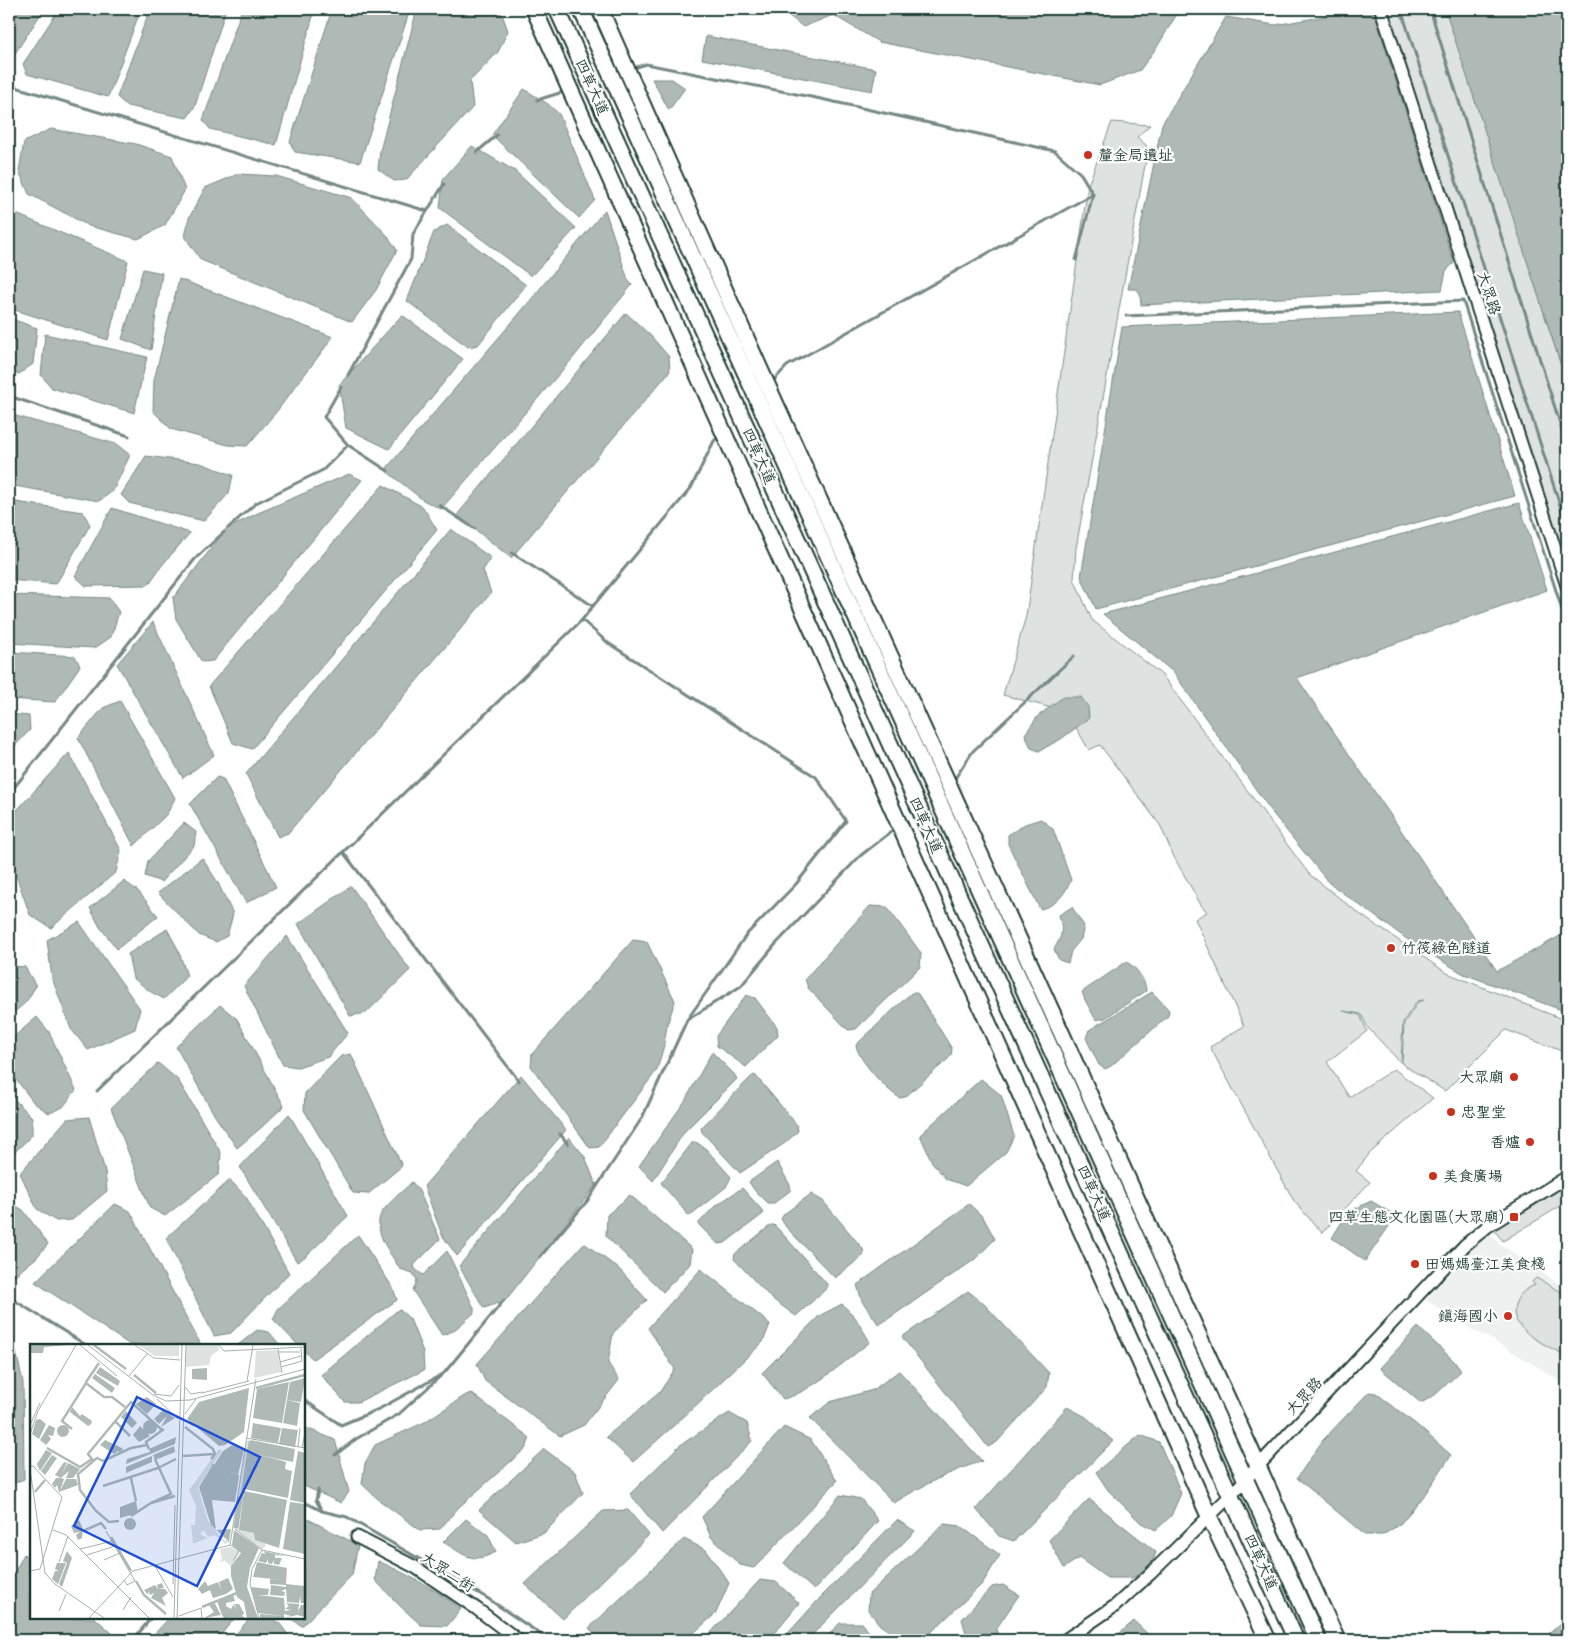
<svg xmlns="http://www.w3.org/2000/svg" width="1576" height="1649" font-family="'Comic Neue','LXGW WenKai TC',sans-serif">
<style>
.built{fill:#eef1f0}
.green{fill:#dee3e2;stroke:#7e908b}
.water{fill:#afbab7;stroke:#758883}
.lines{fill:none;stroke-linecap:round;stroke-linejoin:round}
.stream{stroke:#758883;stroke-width:3}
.minor-casing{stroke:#1f3d34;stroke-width:15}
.tertiary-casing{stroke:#1f3d34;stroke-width:19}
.minor{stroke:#fff;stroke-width:11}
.tertiary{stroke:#fff;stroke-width:15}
.poi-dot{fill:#c8321e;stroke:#fff;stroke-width:2}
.labels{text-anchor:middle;stroke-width:4.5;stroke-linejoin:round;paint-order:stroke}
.street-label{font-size:15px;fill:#1f3d34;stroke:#fff}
.poi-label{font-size:15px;fill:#1f3d34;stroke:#fff;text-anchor:start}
.inset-river{fill:none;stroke:#afbab7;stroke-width:2.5}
.inset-road{fill:none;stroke:#a5b1ae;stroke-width:1}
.view{fill:#1d4ed8;fill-opacity:0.15;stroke:#1d4ed8;stroke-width:2.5}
.inset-edge{fill:none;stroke:#1f3d34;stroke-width:2.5}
</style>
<rect width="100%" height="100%" fill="#fff"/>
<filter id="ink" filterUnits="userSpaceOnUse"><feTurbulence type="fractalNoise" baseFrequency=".02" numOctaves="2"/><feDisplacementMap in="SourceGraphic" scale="10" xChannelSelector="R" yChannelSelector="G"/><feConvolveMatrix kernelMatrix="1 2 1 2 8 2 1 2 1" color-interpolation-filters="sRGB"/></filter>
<g filter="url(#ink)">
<polygon class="built" points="1489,1235 1531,1266 1567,1289 1567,1385 1491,1339 1474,1331 1426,1300 1460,1258"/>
<g class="green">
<polygon points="1388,9 1446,9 1567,384 1567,569"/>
<polygon points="1112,122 1150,125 1137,137 1146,145 1147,154 1076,548 1074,579 1092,620 1162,675 1309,874 1361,915 1447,973 1567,1021 1567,1053 1506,1030 1445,1091 1402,1064 1404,1023 1418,1002 1424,1000 1417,1001 1403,1022 1401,1063 1368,1028 1361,1014 1343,1011 1360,1015 1367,1031 1327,1062 1349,1097 1394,1069 1433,1098 1370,1153 1356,1171 1370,1182 1322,1233 1294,1201 1210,1047 1244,1026 1195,919 1207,912 1201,905 1174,857 1160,825 1100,745 1089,750 1067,712 1003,695 1026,616 1088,185"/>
<polygon points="1567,1185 1567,1202 1503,1241 1493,1229"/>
<path d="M1536,1278L1567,1295V1356C1550,1347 1504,1329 1516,1302C1520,1293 1526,1289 1535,1285L1532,1282Z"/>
</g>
<g class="water">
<polygon points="9,9 44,9 12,58 9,59"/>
<polygon points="59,9 141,9 108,97 27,74 23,64"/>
<polygon points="150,9 226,9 195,106 187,118 127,106 117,97"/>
<polygon points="242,9 315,9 276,145 210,129 203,120"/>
<polygon points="332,9 404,9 409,13 360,162 295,152 290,142"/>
<polygon points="417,9 467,9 502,14 508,31 498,52 470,81 473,107 406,180 394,181 378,169 380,151"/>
<polygon points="776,9 1180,9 1157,47 1140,70 1100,85 879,42 833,15 803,27 792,18"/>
<polygon points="1366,9 1373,9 1454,263 1446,271 1442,290 1141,305 1140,293 1136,289 1128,289 1162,124 1226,17 1275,25"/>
<polygon points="1458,9 1567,9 1567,384 1446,12"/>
<polygon points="706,36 876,69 872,91 702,59"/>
<polygon points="652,79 672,79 685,88 669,110"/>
<polygon points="524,89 548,104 559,114 595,200 579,218 492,135"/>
<polygon points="51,129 136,144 172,156 185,190 165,225 138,239 89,226 29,194 19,171 24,142"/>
<polygon points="472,146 515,171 576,228 531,276 440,208 443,179"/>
<polygon points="238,174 276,176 352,198 386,234 397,250 376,290 352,322 201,260 185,237 189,218 205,188"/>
<polygon points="605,210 628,280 632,285 573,358 441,509 423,500 385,470 519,314"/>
<polygon points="9,211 128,261 108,340 9,308"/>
<polygon points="447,225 526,285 478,345 468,347 407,301 434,232"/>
<polygon points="143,269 162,273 151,350 122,339"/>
<polygon points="179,279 333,337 277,411 247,446 228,445 171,429 153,411 154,380"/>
<polygon points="1458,312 1515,496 1096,609 1081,577 1122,327"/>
<polygon points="626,313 651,336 669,357 670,371 511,558 457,515"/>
<polygon points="402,315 463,359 389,449 346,428 339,385"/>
<polygon points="9,318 37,328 33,364 19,374 9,371"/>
<polygon points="45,334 147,357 134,413 52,388 41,375"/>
<polygon points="9,414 116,444 130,455 113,491 99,501 9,485"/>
<polygon points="146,456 200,463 233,475 229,493 204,521 129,503 121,495"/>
<polygon points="349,474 362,480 213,661 202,662 176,619 173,598 226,529 258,513"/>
<polygon points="383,485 423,507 437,530 252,749 233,743 209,686"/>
<polygon points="9,501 83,512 90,525 56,584 9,580"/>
<polygon points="1519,503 1547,590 1297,678 1497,971 1567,932 1567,1012 1464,974 1418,947 1329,883 1274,815 1173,672 1103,614"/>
<polygon points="112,508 190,533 163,564 148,585 86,586 75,576"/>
<polygon points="451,529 491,558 483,570 491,593 288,833 278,837 246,774"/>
<polygon points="9,595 109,598 119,612 111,637 95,648 9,643"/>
<polygon points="153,622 214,755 183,778 117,664"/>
<polygon points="9,652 75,656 80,666 55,702 9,699"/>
<polygon points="1063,697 1081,697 1088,707 1089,718 1061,739 1039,751 1031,748 1025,734 1038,716"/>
<polygon points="120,701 175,798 167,814 134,846 78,738 103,708"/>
<polygon points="9,714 29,716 30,730 9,752"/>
<polygon points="69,753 121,850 116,872 51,928 30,915 9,855 9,819"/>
<polygon points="217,777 223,779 276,887 246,903 190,804"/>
<path d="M1041,819L1053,829L1071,880C1065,894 1056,906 1040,909L1008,844V835L1025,824Z"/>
<polygon points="184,823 196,832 194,846 161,882 145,876 148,861"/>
<polygon points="202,858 217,881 233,914 227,936 216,942 199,935 158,893"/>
<polygon points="124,881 138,891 158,916 117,949 100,927 90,908"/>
<polygon points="351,886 410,970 366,1013 350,1016 298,924"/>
<polygon points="870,906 887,907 921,953 920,967 856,1029 848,1030 808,988 805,979"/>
<path d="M1072,907L1084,926L1081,939L1071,951L1068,963L1059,960L1054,949C1063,935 1063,931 1059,915Z"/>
<polygon points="79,922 140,1009 135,1029 88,1050 71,1029 52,978 47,940"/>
<polygon points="167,929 178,949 187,976 164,999 151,992 133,978 128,954"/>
<polygon points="287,936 348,1033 328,1057 298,1067 283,1065 244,986"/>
<polygon points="633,940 647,942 675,1001 667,1025 664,1045 657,1070 599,1147 590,1148 531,1066 532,1054"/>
<path d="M1126,962C1136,966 1146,981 1146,991L1105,1018L1096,1020L1085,1000L1082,992Z"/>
<polygon points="10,966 25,967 36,986 26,1002 9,1017 9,967"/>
<path d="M914,992L918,994L952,1049L951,1055L948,1059L905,1097L900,1098C887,1091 858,1060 856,1045L910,994Z"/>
<polygon points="1152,992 1169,1010 1168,1016 1111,1066 1105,1069 1099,1065 1086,1038 1089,1030"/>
<polygon points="746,995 755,998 777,1027 778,1035 746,1067 717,1046 716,1036"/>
<polygon points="220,1005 237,1019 284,1106 263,1126 237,1148 215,1116 176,1047"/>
<polygon points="37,1017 49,1032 76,1090 63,1107 49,1113 34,1103 9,1070 9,1041"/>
<polygon points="712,1052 734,1074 737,1079 684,1132 653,1181 639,1166 685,1101"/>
<polygon points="351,1054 402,1166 368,1194 353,1193 304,1110 305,1093 341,1056"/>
<polygon points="158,1063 178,1080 221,1153 219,1174 165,1216 150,1208 111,1108"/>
<polygon points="521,1075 566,1130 457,1256 442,1235 424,1186"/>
<polygon points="755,1075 797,1125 798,1131 785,1143 740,1173 702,1132 701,1128 751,1077"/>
<polygon points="981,1079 1001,1095 1014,1136 1006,1152 966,1186 946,1179 932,1162 920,1135"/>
<polygon points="9,1094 32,1117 32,1135 9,1158"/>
<polygon points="289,1114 348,1216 306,1256 297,1262 240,1167"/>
<polygon points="89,1117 105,1171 107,1191 72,1220 56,1221 37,1209 20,1173 67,1119"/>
<polygon points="569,1137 585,1157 596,1185 505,1301 484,1308 459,1266"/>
<polygon points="696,1142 706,1149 731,1177 726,1187 689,1216 661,1183 692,1143"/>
<polygon points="777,1162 790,1185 791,1190 774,1203 767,1203 755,1191 749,1182"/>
<polygon points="230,1180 246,1197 289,1273 231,1333 214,1336 166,1238"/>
<path d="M412,1182L419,1191L440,1239L414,1265L415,1269L423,1275L447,1251L474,1308V1313L453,1331L442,1335L413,1291L417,1280L413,1273L400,1269C391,1254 371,1230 382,1212C388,1203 404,1190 412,1182Z"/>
<polygon points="742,1188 761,1209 763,1214 725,1243 718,1244 698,1224 714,1207"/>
<polygon points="811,1194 823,1201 863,1249 864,1255 835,1278 786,1227 781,1219 784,1214"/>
<polygon points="630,1195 692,1249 690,1264 663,1292 606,1236 607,1215"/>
<polygon points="1371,1201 1396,1216 1365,1261 1332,1238 1348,1212"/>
<polygon points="9,1202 23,1210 48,1244 36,1258 15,1275 9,1272"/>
<polygon points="115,1204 130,1211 201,1345 130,1345 35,1282"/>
<polygon points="969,1204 983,1217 995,1239 974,1260 879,1325 862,1301 857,1285"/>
<polygon points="771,1225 774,1225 780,1231 827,1284 827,1288 796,1316 771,1298 734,1259 735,1254"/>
<polygon points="358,1235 393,1288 397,1300 313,1359 304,1351 304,1345 298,1345 273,1319 278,1309"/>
<polygon points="584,1243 619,1269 647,1300 613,1333 608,1363 619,1380 584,1425 560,1436 485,1381 477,1364"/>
<polygon points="701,1269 770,1324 763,1342 690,1411 633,1462 606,1437 659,1393 675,1369 648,1328"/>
<polygon points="968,1291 983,1303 1049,1373 1047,1387 997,1442 988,1447 902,1337"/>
<path d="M842,1304L855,1317L870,1342C849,1358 808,1394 783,1399L762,1373L819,1316Z"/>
<polygon points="399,1309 410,1319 423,1352 424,1370 358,1402 345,1402 321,1375"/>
<polygon points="1418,1327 1454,1361 1461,1371 1435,1395 1421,1403 1380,1368"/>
<polygon points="257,1330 269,1332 280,1345 238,1345"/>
<polygon points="14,1343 23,1382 24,1479 9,1485 9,1347"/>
<path d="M899,1371L982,1461C949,1472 923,1485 894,1503L810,1418L830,1402L873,1390Z"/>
<polygon points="1369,1392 1376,1393 1418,1426 1451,1455 1423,1497 1400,1524 1383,1535 1365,1535 1297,1478 1323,1440"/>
<polygon points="471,1393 530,1438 526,1448 459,1507 440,1529 420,1530 379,1500 362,1484 365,1463 375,1445 423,1423 466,1395"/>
<polygon points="1067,1407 1086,1417 1113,1441 1014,1541 999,1536 976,1509"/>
<polygon points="729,1413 747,1423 752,1441 662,1533 630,1494 679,1446"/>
<polygon points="304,1427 335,1440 349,1492 341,1503 304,1486"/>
<polygon points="784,1427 811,1440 837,1481 754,1568 740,1565 711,1537 702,1517"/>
<polygon points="1140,1435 1159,1442 1181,1493 1171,1516 1156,1530 1141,1523 1108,1490 1096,1472"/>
<polygon points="544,1449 575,1472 583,1493 544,1533 516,1542 479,1510"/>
<polygon points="840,1495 861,1499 878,1521 814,1590 784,1563"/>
<polygon points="1089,1499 1156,1552 1150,1569 1132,1578 1107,1578 1079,1558 1064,1568 1049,1540"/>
<polygon points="628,1510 649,1535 563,1619 525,1584 603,1511"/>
<polygon points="304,1517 358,1545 352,1575 302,1626 290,1618 304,1618"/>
<path d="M466,1519L488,1535L496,1552C471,1565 464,1554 443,1542Z"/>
<polygon points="897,1520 915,1531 807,1640 782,1640 819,1599"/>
<polygon points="944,1524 960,1526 1000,1555 982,1584 923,1640 901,1640 880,1625 868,1610 869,1594"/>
<polygon points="684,1539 706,1550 729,1583 716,1613 686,1640 600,1640 589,1628"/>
<polygon points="24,1554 31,1561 31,1618 95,1618 113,1634 111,1640 9,1640 9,1583"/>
<path d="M378,1561C407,1574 435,1589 461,1609L447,1626L421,1625L398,1604L375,1580Z"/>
<polygon points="760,1580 776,1582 799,1603 770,1638 753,1638 751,1640 704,1640"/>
<polygon points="1003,1585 1019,1595 996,1629 999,1640 968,1640 962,1619 992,1587"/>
<polygon points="169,1618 235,1618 216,1640 149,1640"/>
<polygon points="250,1618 271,1618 280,1624 292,1640 231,1640"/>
<polygon points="1567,1618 1567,1636 1565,1640 1542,1640"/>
<polygon points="1134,1621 1154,1640 1117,1640 1114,1638"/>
<polygon points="840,1623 861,1623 877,1640 824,1640"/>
</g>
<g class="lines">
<g class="stream">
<polyline points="1401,9 1567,527"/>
<polyline points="1430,9 1567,446"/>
<polyline points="637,67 646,64 821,99 1055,151 1081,174 1093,194 1076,260"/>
<polyline points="9,85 427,211"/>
<polyline points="537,100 563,92"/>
<polyline points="477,152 497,135"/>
<polyline points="1126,316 1463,301 1567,625"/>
<polyline points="348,375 411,259 413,234 444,184"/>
<polyline points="774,380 787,366 1093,194"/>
<polyline points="341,387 324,417 348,445 388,471"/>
<polyline points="9,396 129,436"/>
<polyline points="439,505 475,529"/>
<polyline points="228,528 256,503 323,470 348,445"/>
<polyline points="512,553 593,606 582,620 608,643 816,777 846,821 796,884 747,934 687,1020"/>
<polyline points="593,606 691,488 714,441 719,436"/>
<polyline points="952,783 973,751 1074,656"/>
<polyline points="9,794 195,559 224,532"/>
<polyline points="343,852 519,1081"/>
<polyline points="97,1091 582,620"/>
<polyline points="560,1134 568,1144"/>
<polyline points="540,1257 588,1200 642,1118 687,1020 741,986 775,945 860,856 896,828"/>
<polyline points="9,1297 86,1345"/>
<polyline points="304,1400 341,1425 379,1409 441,1375"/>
<polyline points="335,1455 356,1439 399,1414 445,1372 504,1300"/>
<polyline points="318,1490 316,1500 322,1511"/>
<polyline points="304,1502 322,1511 347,1517 487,1598 549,1640"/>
<polyline points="133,1640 151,1618"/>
</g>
<g class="minor-casing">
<g id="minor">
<polyline points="1381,9 1567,586"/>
<polyline points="357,1537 415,1567 477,1609 518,1640"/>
<polyline points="1065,1640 1115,1606 1150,1574 1231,1495 1465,1245 1488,1226 1567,1177"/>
</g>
</g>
<g class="tertiary-casing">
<g id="tertiary">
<polyline points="534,9 1209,1516 1268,1640"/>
<polyline points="557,9 1296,1640"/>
<polyline points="581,9 1318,1640"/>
<polyline points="600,9 759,367 1337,1640"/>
</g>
</g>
<use href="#minor" class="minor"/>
<use href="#tertiary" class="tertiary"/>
</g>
</g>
<g class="poi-dot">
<circle cx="1088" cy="155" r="5"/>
<circle cx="1391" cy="948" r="5"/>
<circle cx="1514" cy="1077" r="5"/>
<circle cx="1451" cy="1112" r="5"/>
<circle cx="1530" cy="1142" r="5"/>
<circle cx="1433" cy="1176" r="5"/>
<rect x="1509" y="1212" width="10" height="10" rx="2.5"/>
<circle cx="1415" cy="1264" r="5"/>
<circle cx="1508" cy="1316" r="5"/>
</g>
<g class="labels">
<g class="street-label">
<text transform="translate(592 87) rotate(66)" y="5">四草大道</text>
<text transform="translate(1489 293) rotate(72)" y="5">大眾路</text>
<text transform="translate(759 456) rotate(66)" y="5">四草大道</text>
<text transform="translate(926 825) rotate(66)" y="5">四草大道</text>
<text transform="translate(1094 1193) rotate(66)" y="5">四草大道</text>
<text transform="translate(1304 1396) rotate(-47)" y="5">大眾路</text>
<text transform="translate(1261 1562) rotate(66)" y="5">四草大道</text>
<text transform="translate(448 1572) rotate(33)" y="5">大眾二街</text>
</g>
<g class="poi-label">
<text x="1098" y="160">釐金局遺址</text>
<text x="1401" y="953">竹筏綠色隧道</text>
<text x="1504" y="1082" text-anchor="end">大眾廟</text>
<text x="1461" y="1117">忠聖堂</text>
<text x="1520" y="1147" text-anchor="end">香爐</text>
<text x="1443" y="1181">美食廣場</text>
<text x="1504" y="1222" text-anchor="end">四草生態文化園區(大眾廟)</text>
<text x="1425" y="1269">田媽媽臺江美食棧</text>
<text x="1498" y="1321" text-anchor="end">鎮海國小</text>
</g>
</g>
<g transform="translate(30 1344)">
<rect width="275" height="275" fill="#fff"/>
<path d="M108,1H149V12H125ZM156,1H188L189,6L181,12L179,21L156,23ZM248,6L251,28L224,34L226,7ZM221,96L209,186L225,189L236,201L232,206L203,184L216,97ZM189,105L192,107L168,143L178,177L192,195L200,198L195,200L185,191L178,193L174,186L170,190L177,194L163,200L161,181H165L166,162L159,146ZM200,203L211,207L201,222L195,217L189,218L192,215L190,205Z" fill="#dee3e2"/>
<path d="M0,1H39L14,3L13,9H0ZM70,23L90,37L88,42L66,29ZM177,24V36L162,35V25ZM65,30L85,44L82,49L62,34ZM275,34L271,58L257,56L260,38ZM259,38L252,79L223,74L227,45ZM219,44L214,88L195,101L189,102L157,75L169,58ZM117,53L126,60L117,70L106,60ZM257,56L270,59L267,82L253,79ZM42,63L50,72L52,70L62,77L61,80L58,82L40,68ZM133,66L145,74L131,83L137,72L129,80L124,75ZM96,67L107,79L102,84L91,73ZM10,75L16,80L9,95L2,90L6,76ZM113 83a7 7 0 1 1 14 0a7 7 0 1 1-14 0ZM223,79L251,84L248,99L221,94ZM27 87a6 6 0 1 1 12 0a6 6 0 1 1-12 0ZM19,81L25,84L23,92L18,91L21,95L16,101L10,96ZM110,82L120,92L109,98L103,91ZM252,84L268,86L265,103L249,100ZM146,93L145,100L96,120L97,115L120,108L119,105ZM75,96L92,104L93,106L89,108L77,101L88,107L84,110L70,101ZM221,96L265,105L263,118L219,109ZM202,101L214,106L208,131L184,121L193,107ZM144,102L145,108L125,116L123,111ZM16,106L22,109L10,127L7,120ZM268,107L275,109V159L260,156ZM219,109L246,115L243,134L246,115L256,118L255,125L262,127L258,154L214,145ZM22,111L27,114L15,131L11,127ZM122,112V118L96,129V123ZM34,118L37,119L32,129L38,119L50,125L43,134H36L39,127L31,134L34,135L30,147L36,135H46L48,141L29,148L27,141L25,144L22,140L26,134H31L25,131ZM182,122L209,133L205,158L182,156L186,186L201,185L199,198L181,181L169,143ZM214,147L257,156L249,204L225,196L224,189L209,186ZM106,157L108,169L90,174V163ZM260,158L275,160V210L253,205ZM94 180a6 6 0 1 1 12 0a6 6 0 1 1-12 0ZM49,176L53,185L52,194L48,196L46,191L50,188L44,189L41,182ZM204,186L229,204L220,224L217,243L228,274H217L214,258L207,253L201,232V222L211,209L202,201ZM37,207L42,214L32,243L29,240L37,219L33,217ZM233,207L256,212L245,211V214H252L249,221L244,220V216L242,220L238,219V215L236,219L228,217L232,209L236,210ZM227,218L257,224L256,240L275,242V259H271L270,253L269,259L257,258L256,245L251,247L255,248L254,252L240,251L241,241L256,243V241L240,240V235L252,236L223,233ZM27,219H36L28,240L22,235L25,227H29L25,225ZM198,234L203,245L196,250L183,254L180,246L172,250L168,245L175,237L178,242L188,238L192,247L189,238ZM132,239L134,244L128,245H135L138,249L132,254L136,262L121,254L124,249L120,251L118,247V251L114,246L125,241L128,245L127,241ZM221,243L239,245L238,251H228L254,254L255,267L261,266L255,265L259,262L256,259L269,260L268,267L271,261H275V273L267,271L255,274L261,272L254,270V274H230V270L253,272L228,269ZM203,251L205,257L196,259V262L201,265L204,260L206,267L205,260H209L214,269L212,272L216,274H194L192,271L187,257ZM184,258L191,271L174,274L184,268L179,261Z" fill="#afbab7"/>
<path class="inset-river" d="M64,1L96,25M104,31L126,49M56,38L69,19M226,44L275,31M85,77L100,92M155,83L183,105L185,110L181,115M42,85L32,77L56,39L74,53H82L95,63M17,104L50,123L62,115L58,110L101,58L132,86M119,105L116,98L134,85M153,112L184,110M182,121L209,133M130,123L146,115M101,134L106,157M73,142L128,124M5,148L15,136M121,159L141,150L125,115M101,172L121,159L145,152M89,177L79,178L66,167L50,146L48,130L67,114L73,117L101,104L117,101M205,184L209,153M207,184L220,97M53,187L71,179L76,185M81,193L101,227M106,237L114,251L136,270M172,263L207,249"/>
<path class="inset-road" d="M50,1L87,32M58,1L123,51L136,57L160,56L275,25M105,1L124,14L150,16M189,1L194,7L275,3M248,5L252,29M249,8H270M250,18L271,12M251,23L272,17L271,4M99,32L117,10M217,37L223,1M155,43L161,50L173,48M172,49L219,37M124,50L141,52L149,41M127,55L148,75M155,70L166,55M0,81L10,59M0,90L8,67L46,1M216,94L275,104M268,103L270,84M272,104L275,89M0,122H3L32,153L10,225L0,227M0,125L15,229L25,240L74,274M205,185L232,206L275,215M23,186L36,191L119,274M76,187L105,237L97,241L94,236M200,201L209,206L203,217M50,205L83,197M57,211L85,202M74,216L90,209M29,218L38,192M125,222L143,253M143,240L145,161M93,266L101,253M29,267L36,250M149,272L171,264L172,274M59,274L103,227L200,201L226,35M144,274L152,1M147,274L156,1M229,274L220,240L222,225L232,206"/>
<path class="view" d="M107,53L230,113L167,242L44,182Z"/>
<rect width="275" height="275" class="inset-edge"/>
</g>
<rect width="1576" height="1649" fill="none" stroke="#fff" stroke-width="30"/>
<rect x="15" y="15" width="1546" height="1619" fill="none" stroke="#1f3d34" stroke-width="2" filter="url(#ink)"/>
</svg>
